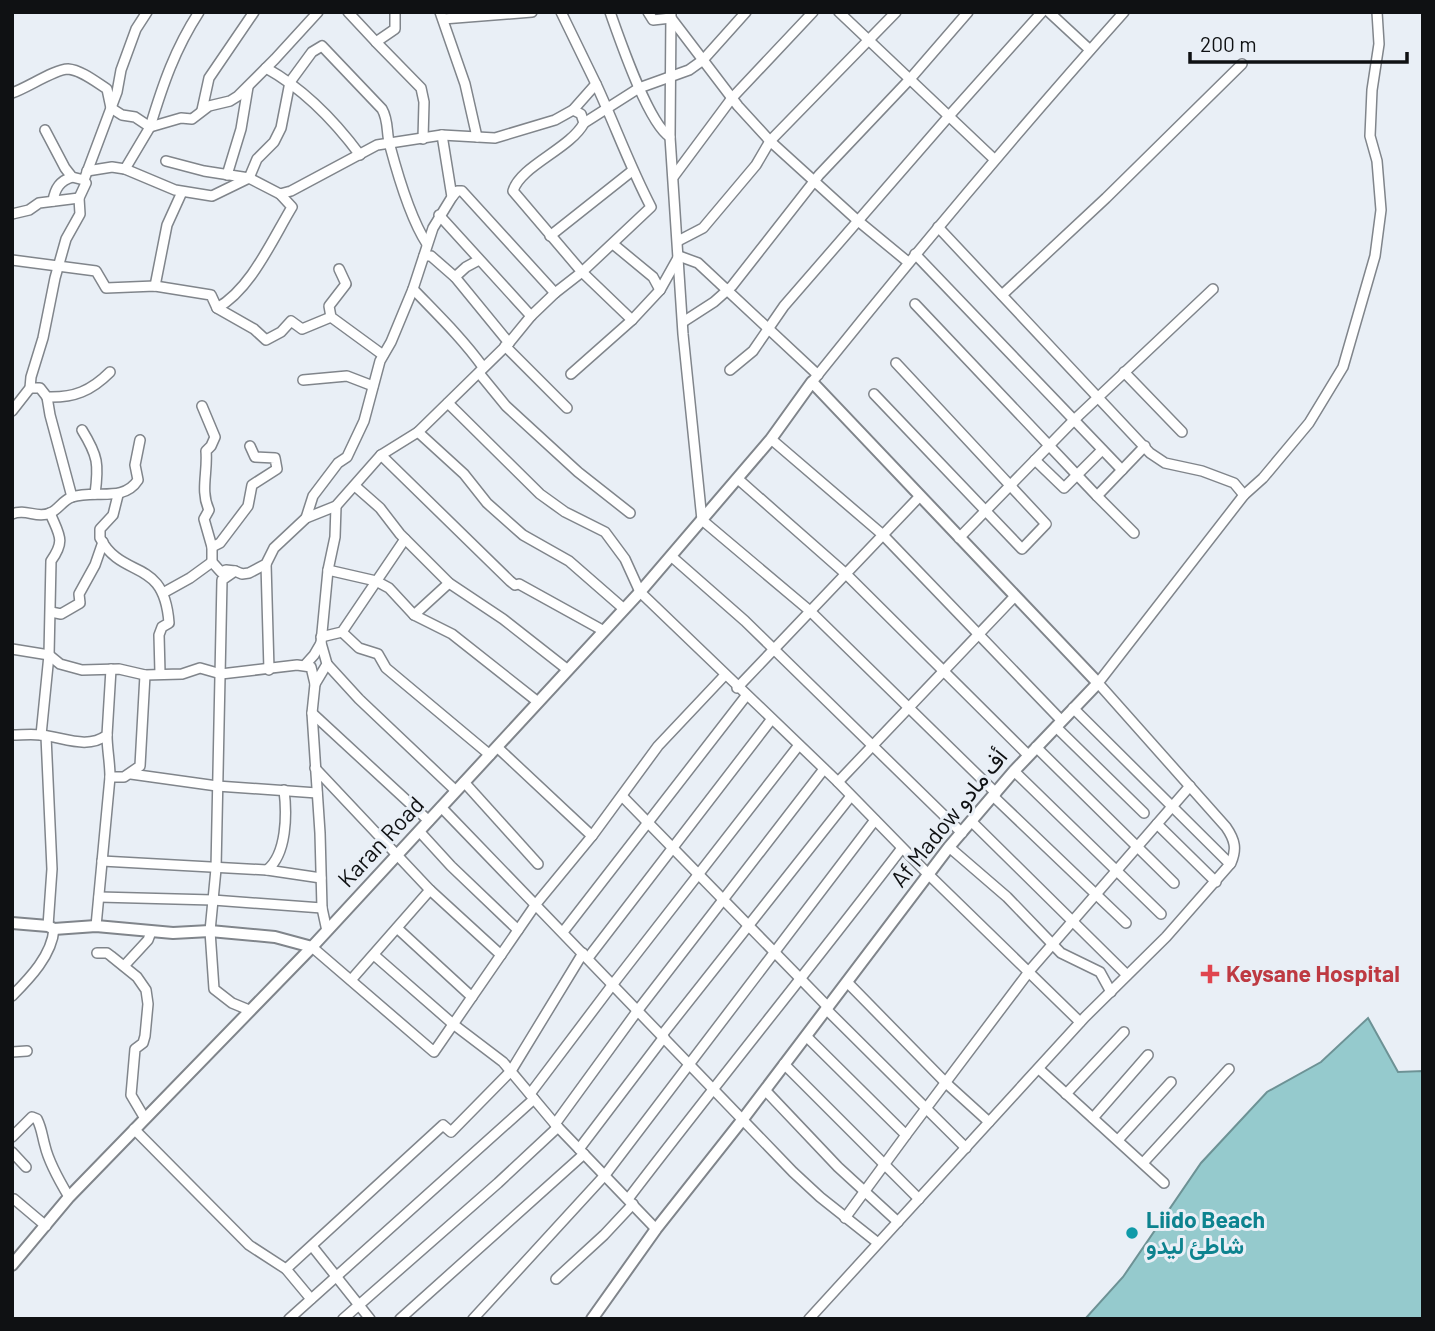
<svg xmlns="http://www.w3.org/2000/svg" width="1435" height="1331" font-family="Barlow,Vazirmatn,sans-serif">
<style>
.water{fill:#95cacd;stroke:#6d9295;stroke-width:2}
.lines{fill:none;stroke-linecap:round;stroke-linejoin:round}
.minor-casing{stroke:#80858b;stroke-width:12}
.tertiary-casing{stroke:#80858b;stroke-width:14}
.minor{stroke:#fff;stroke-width:9}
.tertiary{stroke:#fff;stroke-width:10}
.health-dot{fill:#e0444e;stroke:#e9eff6;stroke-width:2.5}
.culture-dot{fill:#0f9aa8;stroke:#e9eff6;stroke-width:2.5}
.labels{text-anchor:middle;stroke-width:6;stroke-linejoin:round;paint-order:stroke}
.street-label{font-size:23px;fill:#0f1113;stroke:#e9eff6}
.health-label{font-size:23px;font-weight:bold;fill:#be3a42;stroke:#e9eff6;text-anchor:start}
.culture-label{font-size:23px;font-weight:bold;fill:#0d838f;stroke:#e9eff6;text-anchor:start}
</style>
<rect width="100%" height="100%" fill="#e9eff6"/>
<polygon class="water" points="1368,1018 1398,1072 1423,1071 1423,1319 1085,1319 1123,1277 1201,1163 1267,1092 1321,1062"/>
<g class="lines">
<g class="minor-casing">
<g id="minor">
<polyline points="348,12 376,42"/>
<polyline points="395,12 395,29 376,42 421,88 424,102 423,139"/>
<polyline points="440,12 465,84 477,137"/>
<polyline points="561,12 596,84"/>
<path d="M610,12C620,40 648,123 670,137"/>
<polyline points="648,12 653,20 671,18 738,106 770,141 896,12"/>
<polyline points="671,12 670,137 683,334 702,520 810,611 996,793"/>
<polyline points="839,12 994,159"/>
<polyline points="1049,12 1090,50"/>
<polyline points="443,19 532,12"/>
<path d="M266,68C304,89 334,120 360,155"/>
<path d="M12,93C27,88 55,69 68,69C81,70 96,82 107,89L111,108L122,115L135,117L150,127L125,169"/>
<polyline points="202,110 209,78 254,12"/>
<path d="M573,110L581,114L584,123C570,149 520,166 513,191L582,272L632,320"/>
<polyline points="584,123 639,88 689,70 703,60 746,12"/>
<polyline points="150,127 181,118 192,119 209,106 230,101 238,96 275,59 318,12"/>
<path d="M150,127C163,84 175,49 199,12"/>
<polyline points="45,130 65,168 72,177 84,180"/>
<path d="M166,161L204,171L249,178L257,159L274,142L281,128L290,82L312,52L322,46L382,109C389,121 386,133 390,146C398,176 410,218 427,244"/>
<path d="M87,171L112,167L125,169L175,190L212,196L249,178L280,194L291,191L377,145L442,135L495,138L555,120L573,110L596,84C615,125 630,167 651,207L582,272L555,293L531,316L509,343L418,432L381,455L336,506L306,518L274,548L266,564L249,573L242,574L235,571L222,580L216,869L210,931L214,989L232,1003L249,1010"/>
<polyline points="227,175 241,129 248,87"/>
<polyline points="674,176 732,98 813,12"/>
<polyline points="452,197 457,191 462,191 555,293"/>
<path d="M53,201C55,188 60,181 72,177"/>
<polyline points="12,214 29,210 39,203 79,198"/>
<polyline points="439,215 531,316"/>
<polyline points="938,227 1150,453 1165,463 1202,471 1234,483 1244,495"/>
<polyline points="550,236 632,171"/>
<polyline points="678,241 703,228 756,165 770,141 857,220 908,262"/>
<polyline points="613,244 653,277 660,290"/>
<polyline points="915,254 1122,470"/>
<polyline points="424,256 431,256 455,277"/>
<polyline points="12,260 96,271 106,288 155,286 211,295 217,308 254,329 266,340 281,332 291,321 302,329 331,317"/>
<polyline points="479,260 466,267 455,277 509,343"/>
<polyline points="339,269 346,284 329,306 331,317 383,355"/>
<polyline points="155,286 167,225 182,192"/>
<path d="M413,289C438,315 462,338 483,367"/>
<polyline points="1002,295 1106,198 1242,64"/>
<polyline points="915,304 1077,475 1102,450"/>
<path d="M217,308C251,289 272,240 292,207L280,194"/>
<polyline points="683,322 714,302 732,286 819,175 910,79 968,12"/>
<polyline points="505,346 567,408"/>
<polyline points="730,370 753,351 784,306 949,116 1042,12"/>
<polyline points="1124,372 1182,432"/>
<polyline points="479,373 506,406 578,472 630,513"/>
<polyline points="571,374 632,320 660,290 679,256 698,263 818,375"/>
<polyline points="303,380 347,376 373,386"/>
<path d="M812,382C913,256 1016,133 1124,12"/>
<path d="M30,388H40L47,397C74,398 91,391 110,372"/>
<polyline points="874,394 1022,549 1046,524 896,363"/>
<polyline points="47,397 50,415 72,497"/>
<polyline points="448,403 540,494 565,512 605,532 625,559 640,592 838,782 928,874 1080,1022"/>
<path d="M202,406L215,437L211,446L206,451C208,472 200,491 209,510L204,519L212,547V562L221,572L226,570L235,571"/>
<polyline points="12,411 30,388 31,377 43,338 55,278 66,239 80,214 79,198 86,183 84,180 117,92 121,70 136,29 147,12"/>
<path d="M82,430C98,456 99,464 95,494"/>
<polyline points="418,432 464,474 487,503 523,535 569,561 624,609"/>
<polyline points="771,439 883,535 1061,720"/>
<polyline points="381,455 510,581 515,585 519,584 604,631"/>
<polyline points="1035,460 1064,488 1077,475 1097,496 1145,446"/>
<polyline points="738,479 846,574 1028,755"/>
<polyline points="355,486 380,508 400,534 449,583 503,619 568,670"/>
<path d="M118,495L113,515L100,529V538C123,581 164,556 169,623L162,627L159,635L160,673"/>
<polyline points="1097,496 1134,533"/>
<path d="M12,514C26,508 37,519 50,513C58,510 63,500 72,497C95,489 123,503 138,480L135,465L140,440"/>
<polyline points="306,518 313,496 338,463 347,457 364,421 380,361 391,342 413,289 433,228 452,197 442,135"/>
<polyline points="959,538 1074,420 1213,289"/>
<polyline points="212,547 220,543 248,506 252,485 277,469 275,458 255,457 250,446"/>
<polyline points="671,556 745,621 962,833"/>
<polyline points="266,564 269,670"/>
<polyline points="328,570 376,581 389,588 414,615 452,634 538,702"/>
<polyline points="163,593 190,578 212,562"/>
<polyline points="51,612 61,614 80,603 79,594 95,565 103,542"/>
<polyline points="414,615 449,583"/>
<polyline points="342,632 359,648 378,654 386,668 490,755"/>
<polyline points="321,637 342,632 405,539"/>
<polyline points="12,649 49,655 60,664 82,670 119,669 145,675 182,674 200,668 221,674 297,665 311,667 315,684 312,713 320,833 322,908 327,931"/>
<polyline points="327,664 359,699 456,791"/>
<polyline points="305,665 314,655 321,643"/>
<polyline points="315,684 327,664 321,643 328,570 335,537 336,506"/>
<polyline points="737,688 920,496"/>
<polyline points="1073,708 1230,864"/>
<polyline points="312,713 429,821"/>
<polyline points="1056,727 1144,813"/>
<path d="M12,735C22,735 31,734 41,735C63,737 87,750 107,735L111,669"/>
<path d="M41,735L49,655L51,561C66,540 59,535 50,513"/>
<polyline points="46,736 52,869 48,926"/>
<polyline points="497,747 592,836"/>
<polyline points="1036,747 1174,883"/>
<polyline points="315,768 430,890 351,980"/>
<polyline points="1014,771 1161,914"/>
<polyline points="131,774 217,786 317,793"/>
<polyline points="110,777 124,777 140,766 145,675"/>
<polyline points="464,782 538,864"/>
<polyline points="838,782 1015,596"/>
<polyline points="622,796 828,1007"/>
<polyline points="993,796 1126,923"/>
<polyline points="441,807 793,1172 820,1197 878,1243"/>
<polyline points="971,821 1127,975"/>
<polyline points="1157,824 1216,882"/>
<polyline points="419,831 451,866 518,930"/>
<polyline points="949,847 1007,897 1061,953 1100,972 1111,992"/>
<polyline points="102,861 267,870 321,878"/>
<path d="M267,870C287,854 287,814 284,790"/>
<polyline points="430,890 501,955"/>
<polyline points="99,897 213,900 322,908"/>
<path d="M96,926L110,777C110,762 107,749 107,735"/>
<polyline points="397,928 472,997"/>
<polyline points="563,932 746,696"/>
<polyline points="312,947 434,1052 536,904 592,836 658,746 725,675"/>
<polyline points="97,953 107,953 111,956 137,977 146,990 148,1004 145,1036 143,1043 135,1049 131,1095 144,1117"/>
<polyline points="374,955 453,1024 503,1062 555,1124 656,1229"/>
<polyline points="588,958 771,720"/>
<polyline points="124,966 148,940 151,932"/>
<polyline points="847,982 946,1083 989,1122"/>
<path d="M12,996C30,978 52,955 54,929"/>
<polyline points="826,1009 966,1148"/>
<polyline points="662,1035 851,796"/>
<polyline points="806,1036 906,1135 1031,969 1190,786"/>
<polyline points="12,1052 27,1051"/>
<polyline points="784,1064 919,1199"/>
<polyline points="1039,1069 1164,1183"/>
<polyline points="765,1090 838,1167 898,1222"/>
<polyline points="530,1094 613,984 799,745"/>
<polyline points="1066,1094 1124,1032"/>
<polyline points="1093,1118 1148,1055"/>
<polyline points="555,1124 638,1010 824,769"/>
<polyline points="134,1129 249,1245 286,1269 311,1299"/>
<path d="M12,1137L32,1117L37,1119C42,1129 42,1136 45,1146C49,1163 60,1182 69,1197"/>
<polyline points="1118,1140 1171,1082"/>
<polyline points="579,1149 664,1037"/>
<polyline points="12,1152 26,1167"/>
<polyline points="1143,1163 1229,1069"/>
<polyline points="14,1199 46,1226"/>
<path d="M628,1199C718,1081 812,966 902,848"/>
<polyline points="845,1218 906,1135"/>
<polyline points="312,1246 370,1319"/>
<polyline points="286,1269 443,1125 451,1132 511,1071 583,953"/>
<polyline points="556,1279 604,1235 633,1204"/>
<polyline points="289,1319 534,1099"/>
<polyline points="343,1319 498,1183 558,1127"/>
<polyline points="400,1319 584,1154"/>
<polyline points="473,1319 605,1175 875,820"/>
<path d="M809,1319L1085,1017L1166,937L1231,863C1237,849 1235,840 1226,827L1098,683L1244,495L1263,478L1309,423L1343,367L1375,256L1381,210L1377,161L1370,136L1372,90L1379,44L1377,12"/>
</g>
</g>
<g class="tertiary-casing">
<g id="tertiary">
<polyline points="12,923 48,926 54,929 96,926 173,933 210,931 275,937 312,947"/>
<polyline points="12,1265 69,1197 312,947 640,592 771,439 812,382 1098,683 1014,771 949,847 743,1119 656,1229 592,1319"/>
</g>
</g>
<use href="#minor" class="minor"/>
<use href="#tertiary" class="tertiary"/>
</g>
<path class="health-dot" d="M1206.5 963.5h7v7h7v7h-7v7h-7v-7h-7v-7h7z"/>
<circle class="culture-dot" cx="1132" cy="1233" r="7"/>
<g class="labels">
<g class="street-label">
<text transform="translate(949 818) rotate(-51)" y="8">Af Madow أف مادو</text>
<text transform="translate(381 842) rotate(-47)" y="8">Karan Road</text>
</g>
<g class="health-label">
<text x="1226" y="982">Keysane Hospital</text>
</g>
<g class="culture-label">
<text x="1146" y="1228">Liido Beach<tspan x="1146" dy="26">شاطئ ليدو</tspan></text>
</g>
</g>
<rect width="1435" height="1331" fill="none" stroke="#0f1113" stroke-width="28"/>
<path d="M1190 52v10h217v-10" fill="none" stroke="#0f1113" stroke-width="3.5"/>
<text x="1200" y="52" font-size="21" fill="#0f1113" stroke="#e9eff6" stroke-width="5" paint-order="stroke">200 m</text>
</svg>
